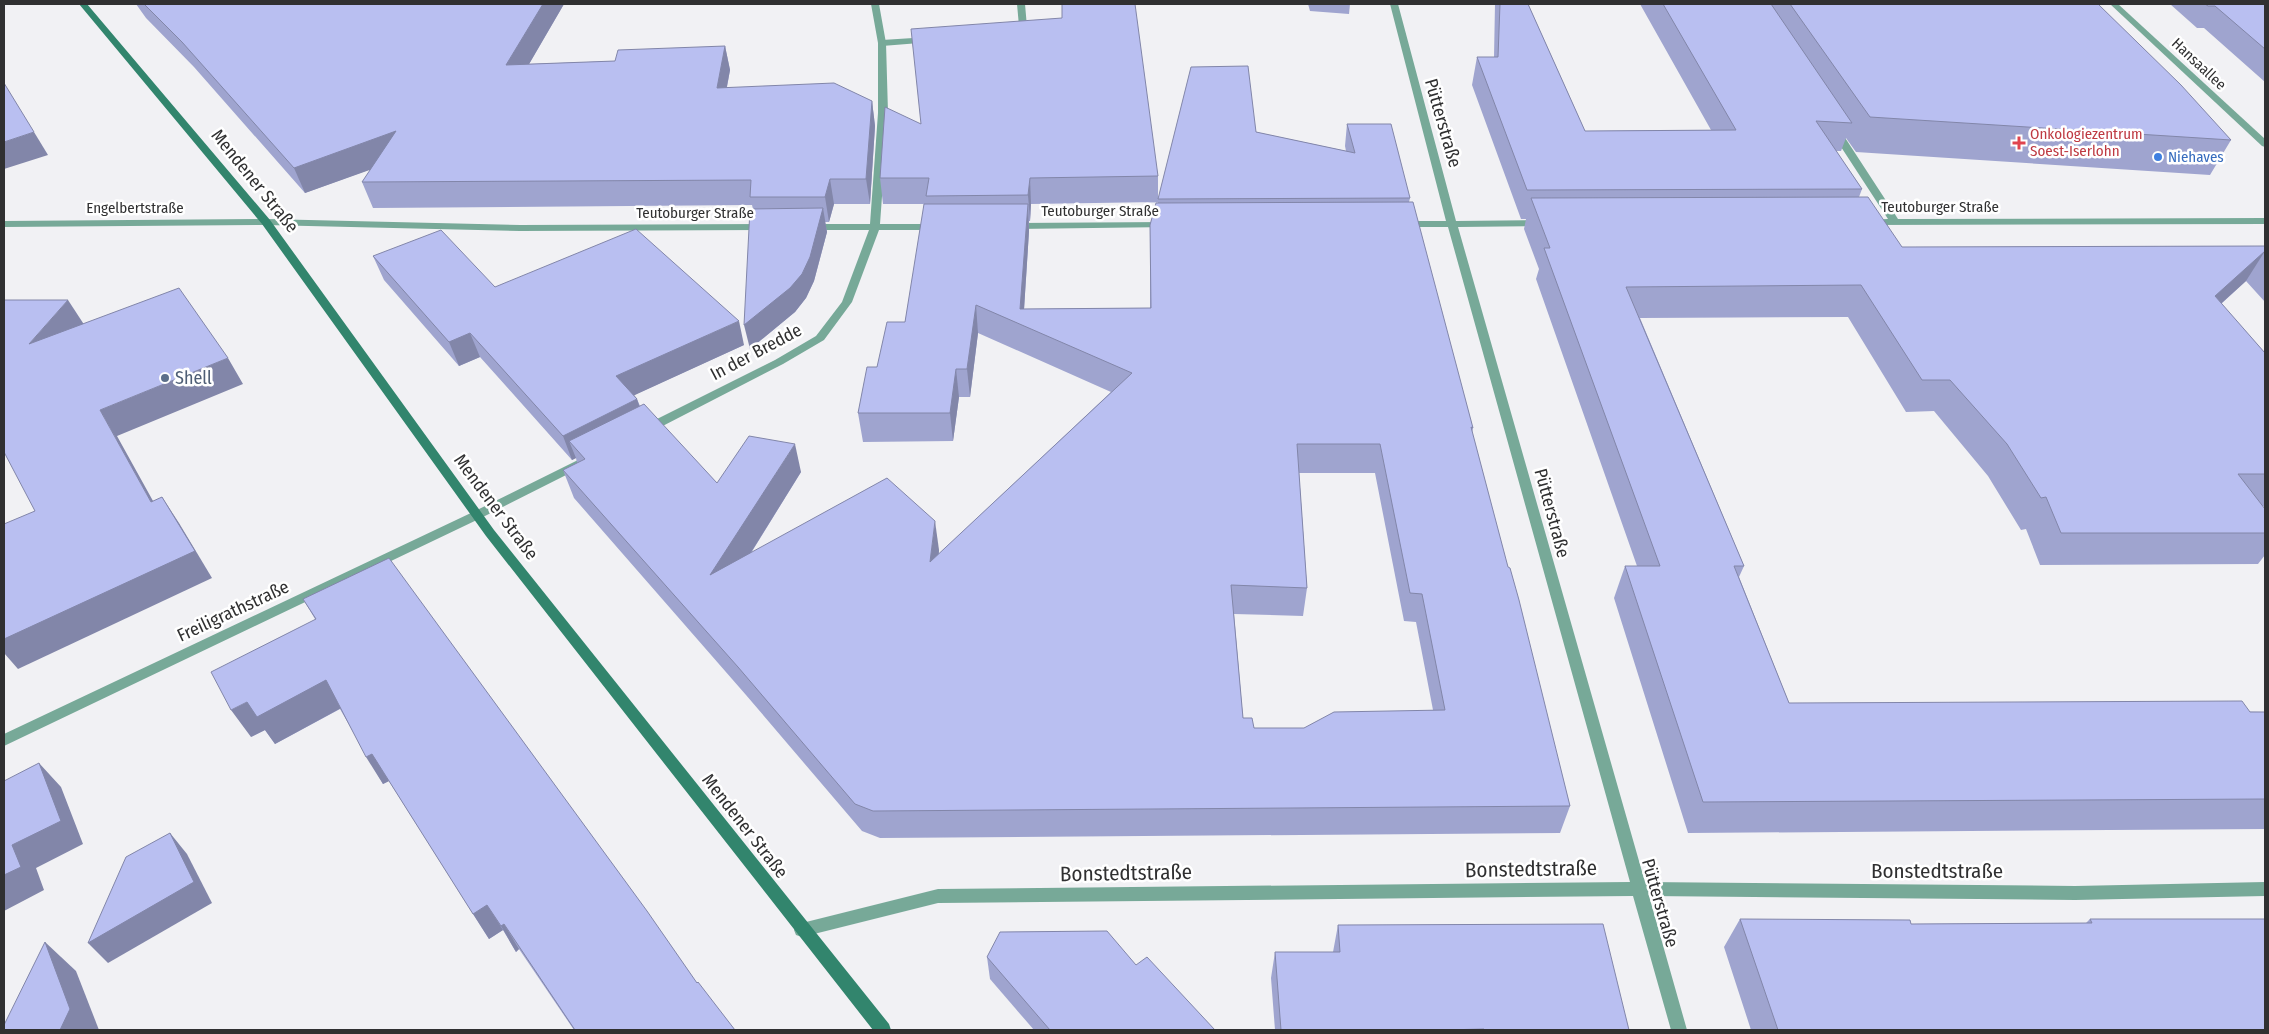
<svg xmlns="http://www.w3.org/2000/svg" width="2269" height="1034" font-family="'Fira Sans Condensed',sans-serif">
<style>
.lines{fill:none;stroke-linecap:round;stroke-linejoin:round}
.lane{fill:#77a998;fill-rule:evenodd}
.street{fill:#77a998;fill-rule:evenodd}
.secondary{fill:#32856d;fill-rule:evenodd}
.wall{fill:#9fa4cf;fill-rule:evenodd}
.shaded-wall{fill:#8286a9}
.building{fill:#b9bff1;stroke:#8286a9;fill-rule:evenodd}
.health-dot{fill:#e0444e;stroke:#fff;stroke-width:2}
.shop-dot{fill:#3f7fe0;stroke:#fff;stroke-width:2}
.service-dot{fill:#5c6f8a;stroke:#fff;stroke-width:2}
.labels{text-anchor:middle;stroke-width:5;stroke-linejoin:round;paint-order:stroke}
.far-street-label{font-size:15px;fill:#303031;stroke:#fff}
.far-health-label{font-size:15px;fill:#be3a42;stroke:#fff;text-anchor:start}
.far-shop-label{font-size:15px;fill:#366cbe;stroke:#fff;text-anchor:start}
.street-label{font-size:18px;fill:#303031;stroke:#fff}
.service-label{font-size:18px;fill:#4e5e75;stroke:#fff;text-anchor:start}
.near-street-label{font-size:21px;fill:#303031;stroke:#fff}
</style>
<rect width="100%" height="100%" fill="#f1f1f4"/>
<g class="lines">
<g class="lane">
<polygon points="1017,4 1025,4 1027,27 1016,34 1012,32 1019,26"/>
<polygon points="929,37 933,40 932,42 882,46 878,43 882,40"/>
</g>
<g class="street">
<polygon points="871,4 879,4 886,43 888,113 880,224 936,224 941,227 936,230 879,230 852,302 824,340 783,364 651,432 643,432 641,429 643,426 775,360 816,336 842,302 869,230 809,230 804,227 809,224 870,224 878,113 878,43"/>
<polygon points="1390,4 1398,4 1456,221 1541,220 1546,223 1541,226 1458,227 1645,882 2075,886 2265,882 2265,896 2075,900 1649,896 1687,1030 1671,1030 1633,896 938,903 802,937 796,935 794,930 796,925 802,923 938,889 1630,882 1448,227 1404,227 1399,224 1404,221 1446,221"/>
<polygon points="2110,4 2118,4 2265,139 2265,147 2262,146"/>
<polygon points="1835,127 1840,130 1898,219 2265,218 2265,224 1869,225 1865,224 1865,220 1888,219 1830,130"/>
<polygon points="266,219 520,225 766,224 771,227 766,230 520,231 266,225 4,227 4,221"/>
<polygon points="1166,222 1171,225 1170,227 1014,229 1009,226 1014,223"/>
<polygon points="578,460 584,464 582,467 481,518 4,746 4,734 473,512"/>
</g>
<polygon class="secondary" points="79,4 87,4 270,220 494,530 889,1024 891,1030 873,1030 486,536 262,224"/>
</g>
<g class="wall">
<polygon points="136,4 564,4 529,64 615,61 725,46 730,70 727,87 872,101 875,126 870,204 834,204 829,222 825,222 827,232 814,281 806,298 795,312 750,349 753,209 752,205 373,208 362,182 371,169 305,193 194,67 146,18"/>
<polygon points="1308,4 1350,4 1349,14 1310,11"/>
<polygon points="1495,4 1528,4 1585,131 1711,130 1640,4 2098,4 2231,140 2210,175 1856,152 1846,138 1841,151 1836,151 1862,189 1859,197 1902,247 2265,246 2265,302 2246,281 2221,304 2265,353 2265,506 2263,506 2265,533 2265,555 2258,564 2040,565 2026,529 2021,530 1988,476 1934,411 1906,412 1848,317 1640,318 1744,566 1739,577 1789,703 2265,712 2265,829 1688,833 1614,598 1625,566 1637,566 1536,279 1539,269 1524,229 1526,219 1521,219 1472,85 1477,57 1494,57"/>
<polygon points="2170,4 2265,4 2265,82 2204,28 2197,28"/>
<path d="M921,124L1158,176V202L1031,204L1030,221H1029V231L1024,309L1150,308V225L1158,203V199L1256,132L1346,151L1345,146L1347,124L1410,198L1409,202L1473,428L1472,433L1570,806L1560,833L880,838L862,831L746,695L574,498L563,470L577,463L576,458L572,460L480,357L459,366L384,280L373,256L495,287L744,345L634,395L637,399L640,406L717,483L801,472L751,553L939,550V554L1111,392L978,333L970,397H959L953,441L863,442L858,413L877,367L905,322L927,204H883L880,178ZM1299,473H1375L1404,621L1416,622L1433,710L1304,728H1254L1243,718L1234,614L1303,616L1307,588Z"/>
<polygon points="303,599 697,983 735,1030 574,1030 519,949 516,952 503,930 489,939 389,781 383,784 340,709 275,744 265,730 251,737 315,619"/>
<polygon points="1740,919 1911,924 2086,923 2090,919 2265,1030 1751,1030 1724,947"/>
<polygon points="1338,925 1629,1030 1275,1030 1271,978 1275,952 1333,952"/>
<polygon points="987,957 1136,965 1215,1030 1034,1030 990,979"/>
</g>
<g class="shaded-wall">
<polygon points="543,4 564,4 514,90 506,65"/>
<polygon points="725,46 730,70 722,112 717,88"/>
<polygon points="872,101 875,126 870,204 866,179"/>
<polygon points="396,131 406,157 305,193 294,168"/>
<polygon points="34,132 48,155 4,169 4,142"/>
<polygon points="1030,178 1031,204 1030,221 1028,195"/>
<polygon points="830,179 834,204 829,222 825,197"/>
<polygon points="1028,204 1029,231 1023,326 1020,309"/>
<polygon points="823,208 827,232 814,281 806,298 795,312 750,349 744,325"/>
<polygon points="2265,251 2246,281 2194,328 2215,296"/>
<polygon points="68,300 85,326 29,344"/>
<polygon points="976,305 978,333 970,397 967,369"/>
<polygon points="739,321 744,345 624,400 616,376"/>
<polygon points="470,333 480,357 459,366 449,342"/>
<polygon points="228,358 243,384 117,436 168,528 151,502 100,410"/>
<polygon points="956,369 959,397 953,441 950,413"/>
<polygon points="637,399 645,423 569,441 576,458 572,460 563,436"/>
<polygon points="795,444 801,472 719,604 710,575"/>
<polygon points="162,497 179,523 212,578 18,669 4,653 4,639"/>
<polygon points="935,521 939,550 934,590 930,562"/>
<polygon points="326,680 343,707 275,744 265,730 251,737 231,710 247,702"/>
<polygon points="372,754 389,781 383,784 366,757"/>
<polygon points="39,763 61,787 83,844 36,868 44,890 4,911 4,875 12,845"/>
<polygon points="170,833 187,854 212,903 108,963 88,943"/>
<polygon points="487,905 503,930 489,939 473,914"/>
<polygon points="504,924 519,949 516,952 501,926"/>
<polygon points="45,942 76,971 99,1030 60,1030"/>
</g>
<g class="building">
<polygon points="144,4 543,4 506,65 615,61 618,50 725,46 717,88 834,83 872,101 866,179 830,179 825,197 750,197 751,180 362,182 396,131 294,168 182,42"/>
<polygon points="1062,4 1135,4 1158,176 1030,178 1028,195 926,196 929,178 880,178 885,107 921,124 911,29 1062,18"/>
<polygon points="1500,4 1528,4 1585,131 1736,130 1663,4 1771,4 1852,123 1816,121 1862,189 1527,190 1477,57 1498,57"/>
<polygon points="1790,4 2098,4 2181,85 2231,140 1870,117"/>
<polygon points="2205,4 2265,4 2265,49 2215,6 2208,6"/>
<polygon points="1248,66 1256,132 1355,153 1347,124 1391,124 1410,198 1158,199 1191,67"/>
<polygon points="4,83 34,132 4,142"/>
<polygon points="1868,197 1902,247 2265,246 2265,251 2215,296 2265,353 2265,474 2238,474 2265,509 2265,533 2061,533 2046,497 2041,498 2007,444 1950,380 1922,380 1861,285 1626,287 1744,566 1734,566 1789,703 2242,701 2250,712 2265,712 2265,799 1703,802 1625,566 1660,566 1544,248 1550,248 1531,198"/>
<path d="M1413,202L1473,428L1471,427L1508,567L1510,568L1519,600L1570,806L873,811L855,804L738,667L563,470L585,459L569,441L644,404L717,483L749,436L795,444L710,575L887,478L935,521L930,562L1132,373L976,305L967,369H956L950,413H858L867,367H877L887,322H905L924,204H1028L1020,309L1151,308L1150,225L1156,203ZM1297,444H1380L1410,593L1422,594L1445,710L1334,712L1304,728H1254L1252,718H1243L1231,585L1307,588Z"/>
<polygon points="823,208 810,257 802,274 790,288 744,325 750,209"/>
<polygon points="636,229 739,321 616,376 637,399 563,436 470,333 449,342 373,256 441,230 495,287"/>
<polygon points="179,288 228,358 100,410 151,502 162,497 195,551 4,639 4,524 35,511 4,452 4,300 68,300 29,344"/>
<polygon points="389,558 647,911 697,983 698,982 735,1030 575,1030 504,924 501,926 487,905 473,914 372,754 366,757 326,680 257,717 247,702 231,710 211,672 316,619 303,599"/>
<polygon points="39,763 61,821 12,845 21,867 4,875 4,781"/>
<polygon points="170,833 194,882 88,943 126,857"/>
<polygon points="1740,919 1910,920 1911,924 2092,923 2090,919 2265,919 2265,1030 1778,1030"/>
<polygon points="1603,924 1629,1030 1484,1030 1484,1029 1444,1030 1281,1030 1275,952 1340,952 1338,925"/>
<polygon points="1107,931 1136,965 1147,957 1215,1030 1050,1030 987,957 1000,932"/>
<polygon points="45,942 70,1009 60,1030 4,1030 4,1025"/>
</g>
<path class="health-dot" d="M2016.5 135.5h5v5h5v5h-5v5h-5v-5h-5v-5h5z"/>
<circle class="shop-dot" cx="2158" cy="157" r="5"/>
<circle class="service-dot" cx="165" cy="378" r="5"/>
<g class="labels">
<g class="far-street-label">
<text transform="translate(2199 64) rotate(43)" y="5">Hansaallee</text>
<text x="1940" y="212">Teutoburger Straße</text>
<text x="135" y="213">Engelbertstraße</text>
<text x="1100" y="216">Teutoburger Straße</text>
<text x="695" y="218">Teutoburger Straße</text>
</g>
<g class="far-health-label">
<text x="2030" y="139">Onkologiezentrum<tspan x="2030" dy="17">Soest-Iserlohn</tspan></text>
</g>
<g class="far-shop-label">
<text x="2168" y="162">Niehaves</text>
</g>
<g class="street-label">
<text transform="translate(1443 123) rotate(74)" y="6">Pütterstraße</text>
<text transform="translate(255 181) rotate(51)" y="6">Mendener Straße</text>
<text transform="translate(756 352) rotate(-28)" y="6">In der Bredde</text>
<text transform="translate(496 507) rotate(53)" y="6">Mendener Straße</text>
<text transform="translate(1552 513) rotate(75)" y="6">Pütterstraße</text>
<text transform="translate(233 611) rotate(-25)" y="6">Freiligrathstraße</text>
<text transform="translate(745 826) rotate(52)" y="6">Mendener Straße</text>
<text transform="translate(1660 903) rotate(74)" y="6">Pütterstraße</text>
</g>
<g class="service-label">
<text x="175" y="384">Shell</text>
</g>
<g class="near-street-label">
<text transform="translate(1531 869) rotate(-1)" y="7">Bonstedtstraße</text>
<text x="1937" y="878">Bonstedtstraße</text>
<text transform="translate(1126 873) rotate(-1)" y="7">Bonstedtstraße</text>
</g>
</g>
<rect width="2269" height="1034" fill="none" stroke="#303031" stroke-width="10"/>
</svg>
